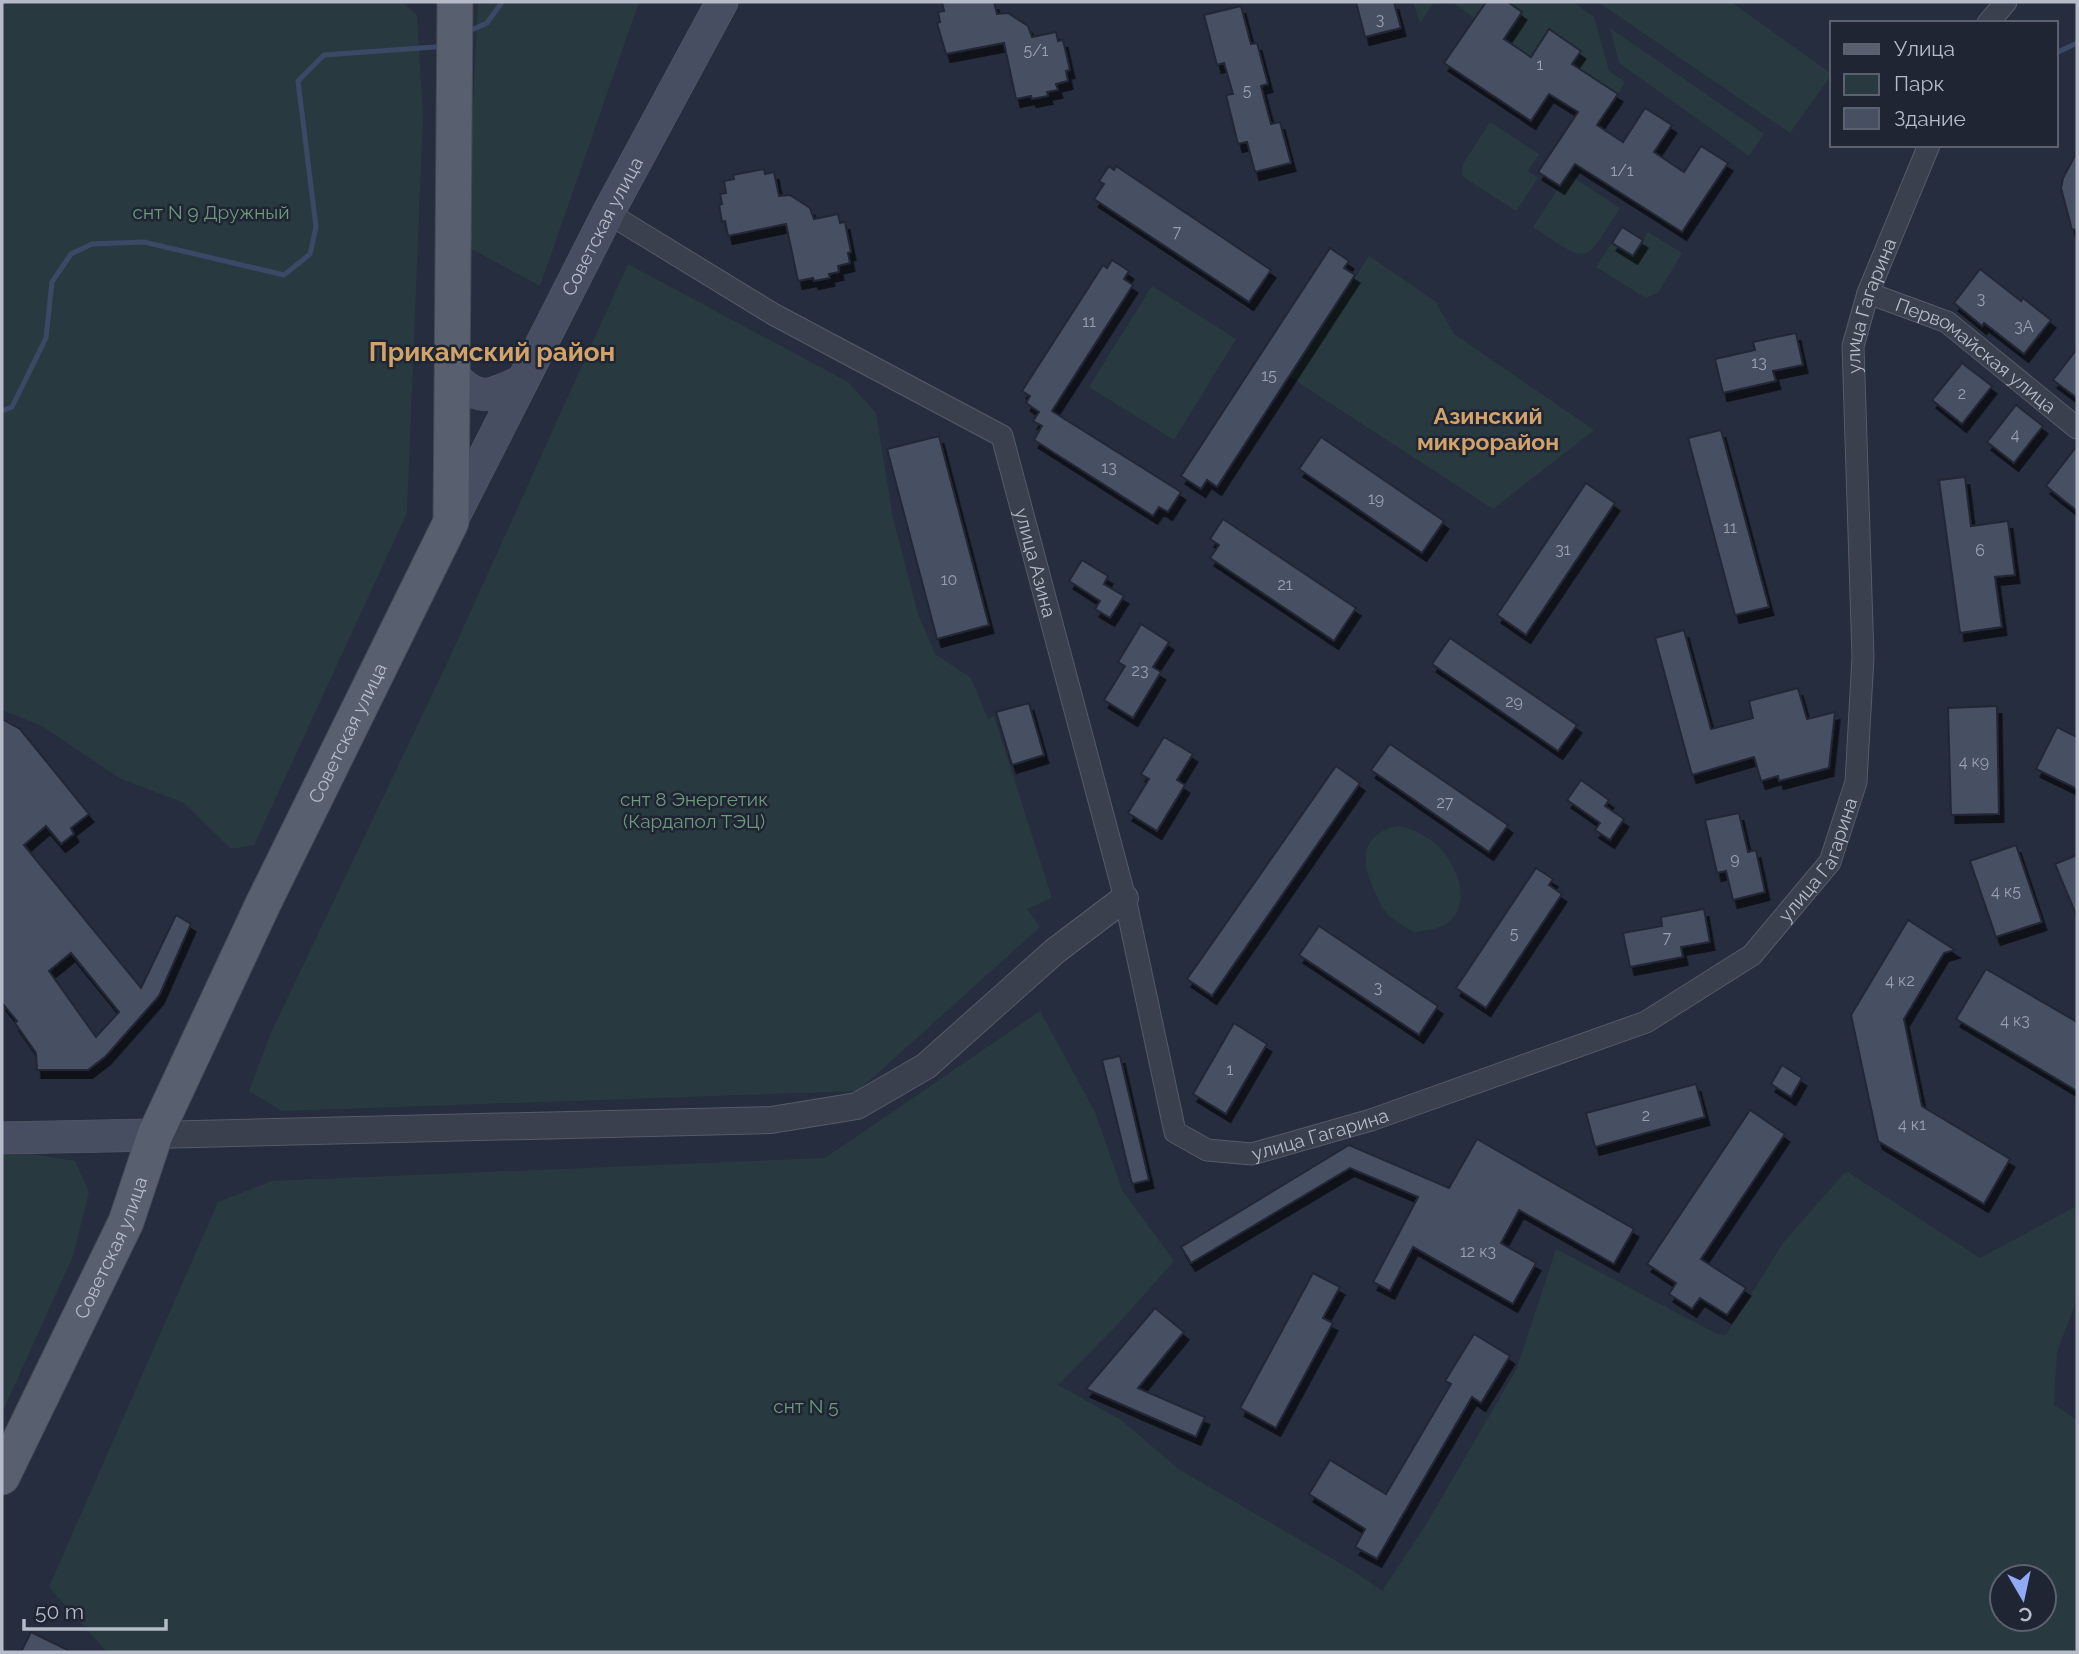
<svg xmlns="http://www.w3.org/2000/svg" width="2079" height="1654" font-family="Raleway,sans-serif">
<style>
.green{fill:#283a3f;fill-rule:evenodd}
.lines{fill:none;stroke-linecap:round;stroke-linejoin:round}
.stream{stroke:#3c4966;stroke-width:5}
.building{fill:#474f62;stroke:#212735;stroke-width:2;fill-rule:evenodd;filter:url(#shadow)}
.minor-casing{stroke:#555b69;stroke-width:23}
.tertiary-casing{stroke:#555b69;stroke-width:28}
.secondary-casing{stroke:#555b69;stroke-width:33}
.primary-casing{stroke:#434957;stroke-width:37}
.minor{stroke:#3a404e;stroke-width:21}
.tertiary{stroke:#3a404e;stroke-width:26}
.secondary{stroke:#484e61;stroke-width:32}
.primary{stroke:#585f6e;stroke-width:35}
.labels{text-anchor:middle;stroke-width:5;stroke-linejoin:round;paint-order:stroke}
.number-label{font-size:16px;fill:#9aa0af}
.park-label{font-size:19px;fill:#6e997d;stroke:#1f2533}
.street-label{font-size:19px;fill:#b6bbc9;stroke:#1f2533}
.quarter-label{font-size:23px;font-weight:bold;fill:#d1a269;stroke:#1f2533}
.district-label{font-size:26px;font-weight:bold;fill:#d1a269;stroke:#1f2533}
</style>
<defs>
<filter id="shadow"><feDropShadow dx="4.5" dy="8" stdDeviation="0" flood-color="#0009"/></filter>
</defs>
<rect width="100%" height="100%" fill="#262d3e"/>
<g class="green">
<polygon points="2,2 402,2 417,15 423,116 407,513 254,845 231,849 184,803 119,778 42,726 2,710"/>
<polygon points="478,2 639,2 540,286 466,246"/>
<polygon points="1413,2 1434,2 1420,23"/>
<polygon points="1452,2 1486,2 1475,19"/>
<polygon points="1508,2 1573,2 1594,17 1609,71 1625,82 1618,94 1591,76 1560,81 1581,51 1549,30 1531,57 1504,39 1522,12"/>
<polygon points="1598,2 1731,2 1832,74 1790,133"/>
<polygon points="1610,28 1764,134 1749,156 1619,63"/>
<polygon points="1490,122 1539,154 1528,171 1538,178 1516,211 1462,176 1463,164"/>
<path d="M1568,174L1620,208C1582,266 1591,265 1533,227Z"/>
<polygon points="1648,232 1682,253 1658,293 1646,298 1596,267 1612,243 1633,255"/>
<polygon points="1369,256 1435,301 1454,334 1594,430 1493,509 1290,377"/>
<polygon points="628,264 848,382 876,413 893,518 918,614 935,654 971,678 988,719 994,716 1052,898 1027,909 1040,927 858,1091 282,1111 249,1091 270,1035 450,657"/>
<polygon points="1152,286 1236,339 1174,440 1089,387"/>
<path d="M1398,826C1411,828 1423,834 1433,842C1454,858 1473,899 1451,920C1443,929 1426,930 1414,932C1406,927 1398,923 1391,917C1384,911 1380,903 1376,894C1361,865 1358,834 1398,826Z"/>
<path d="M1040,1011L1095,1112L1122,1190L1174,1261L1117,1325L1058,1385L1121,1420L1180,1470L1355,1572L1382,1591L1427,1523L1517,1368L1556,1249L1717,1334L1726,1335L1783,1243L1846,1171L1980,1258L2077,1206V1299L2057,1352L2054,1405L2077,1420V1652H107L49,1587L218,1202L272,1181L825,1158ZM2002,1577H2044V1619H2002Z"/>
<polygon points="33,1154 75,1161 89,1192 73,1256 2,1413 2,1155"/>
</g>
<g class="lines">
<g class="stream">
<polyline points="467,32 487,23 502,2"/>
<polyline points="2056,53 2077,43"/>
<polyline points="2,411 12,407 46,338 52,282 71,254 92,244 144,242 284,275 310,254 316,227 298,81 324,55 435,47 442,44"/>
</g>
</g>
<g class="building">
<polygon points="942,2 994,2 997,14 1008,13 1028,26 1032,37 1056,32 1058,41 1063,40 1070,70 1066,71 1068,81 1056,84 1058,90 1047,92 1048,96 1032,99 1031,96 1016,99 1004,43 946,54 937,23 940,22 938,12 944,11"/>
<polygon points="1356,2 1394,2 1401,28 1365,37"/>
<polygon points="1486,2 1508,2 1522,12 1504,39 1531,57 1549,29 1581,51 1572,64 1618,94 1597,125 1623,142 1645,108 1672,125 1654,152 1684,172 1701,146 1728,163 1682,232 1575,164 1560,186 1538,172 1578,112 1549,94 1531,121 1444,63"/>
<polygon points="1241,6 1251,44 1257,43 1268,84 1261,86 1271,124 1280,122 1291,163 1255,172 1247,142 1238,144 1226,95 1233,94 1224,63 1217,65 1204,15"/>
<polygon points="2077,152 2077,229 2072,230 2061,188 2063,178"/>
<polygon points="1109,166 1114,170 1116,166 1271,270 1249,302 1094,199 1104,184 1099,181"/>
<polygon points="764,169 765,174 774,172 779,196 790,195 810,208 814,219 838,214 840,223 845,222 851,252 848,253 850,263 838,266 839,272 829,274 830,278 814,281 813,278 798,281 786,224 728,236 725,221 722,222 719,205 722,204 720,194 726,193 724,181 734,179 733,175"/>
<polygon points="1622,227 1643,240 1633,256 1612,243"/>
<polygon points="1330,248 1349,261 1344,268 1355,275 1217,487 1207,480 1201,489 1181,476"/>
<polygon points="1112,260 1129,271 1124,279 1133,285 1052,411 1181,492 1168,512 1159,507 1153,516 1034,440 1042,426 1033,421 1039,412 1026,403 1030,396 1022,391 1103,265 1107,268"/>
<polygon points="1980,269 2021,301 2023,298 2051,320 2024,354 1984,323 1982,326 1954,303"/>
<polygon points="1796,333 1803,365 1773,371 1776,381 1723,393 1715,359 1755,350 1753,342"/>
<polygon points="2077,349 2077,398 2053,380"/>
<polygon points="1962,363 1992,386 1962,424 1932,400"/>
<polygon points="2016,405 2043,426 2014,463 1987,442"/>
<polygon points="1721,430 1769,607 1735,615 1688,438"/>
<polygon points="939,436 989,625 937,639 887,449"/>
<polygon points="1321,437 1444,521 1422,553 1299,469"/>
<polygon points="2077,446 2077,511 2046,486"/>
<polygon points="1965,477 1971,526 2008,521 2015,575 1995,577 2002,627 1960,633 1939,480"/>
<polygon points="1586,483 1615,503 1526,635 1497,615"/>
<polygon points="1223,519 1356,608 1334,641 1210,558 1219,545 1210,539"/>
<polygon points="1082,560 1108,576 1104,584 1124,596 1110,618 1095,609 1100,601 1069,581"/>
<polygon points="1141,624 1169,642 1153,667 1161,672 1133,718 1104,700 1125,666 1118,662"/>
<polygon points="1684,630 1711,729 1753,718 1749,701 1798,688 1807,719 1835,712 1829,768 1779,781 1778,776 1761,781 1754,757 1692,775 1655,638"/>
<polygon points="1450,638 1577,725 1558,751 1432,664"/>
<polygon points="1029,703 1044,755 1012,765 996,712"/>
<polygon points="1997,706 1999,814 1951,815 1948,708"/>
<path d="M2,719L20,729L89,814L71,828L74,834L61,844L46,826L24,845L141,988L176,915L191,924L159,996L106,1056L88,1070H37L36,1053L15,1023L17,1021L2,1003ZM71,953L119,1012L96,1037L49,971Z"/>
<polygon points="2057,727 2077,737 2077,789 2036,769"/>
<polygon points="1164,737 1193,754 1177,780 1185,785 1157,831 1128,813 1149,779 1141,774"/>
<polygon points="1390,744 1508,825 1489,852 1371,770"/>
<polygon points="1336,766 1360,783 1212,996 1187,979"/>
<polygon points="1581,780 1609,800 1605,806 1624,819 1610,840 1595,830 1600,823 1567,800"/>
<polygon points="1739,813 1748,852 1756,850 1765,892 1733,900 1726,871 1717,873 1705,820"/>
<polygon points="2016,845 2042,922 1996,937 1970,861"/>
<polygon points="2077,855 2077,917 2055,864"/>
<polygon points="1536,868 1553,879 1549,885 1562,894 1486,1008 1456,988"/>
<polygon points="1704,909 1710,942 1681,947 1683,957 1630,967 1623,933 1662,926 1661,917"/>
<polygon points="1908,920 1955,950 1944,953 1904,1019 1922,1106 2010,1159 1984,1204 1878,1141 1851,1015"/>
<polygon points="1319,926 1438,1006 1419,1035 1299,955"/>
<polygon points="1986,969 2077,1022 2077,1091 1956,1019"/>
<polygon points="1234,1023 1267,1044 1226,1114 1193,1094"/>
<polygon points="1120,1056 1149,1180 1132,1184 1102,1060"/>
<polygon points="1782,1065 1802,1078 1791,1097 1771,1084"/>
<polygon points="1696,1084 1705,1117 1595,1147 1586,1113"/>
<polygon points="1750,1110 1785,1134 1701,1259 1746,1288 1727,1315 1700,1298 1692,1309 1669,1294 1676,1283 1647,1264"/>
<polygon points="1477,1139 1634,1229 1614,1264 1519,1210 1501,1243 1536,1263 1513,1304 1413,1247 1390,1291 1373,1282 1418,1197 1350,1168 1191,1263 1181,1247 1349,1145 1449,1188"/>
<polygon points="1313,1273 1340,1287 1323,1318 1333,1323 1276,1428 1240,1408"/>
<polygon points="1155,1308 1184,1332 1138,1388 1205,1417 1196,1437 1086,1389"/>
<polygon points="1474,1334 1510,1356 1481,1403 1472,1397 1377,1559 1355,1547 1365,1529 1309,1494 1330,1460 1386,1494 1451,1384 1445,1381"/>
<polygon points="31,1632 72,1652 21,1652"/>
</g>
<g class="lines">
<g class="minor-casing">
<g id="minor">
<polyline points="1988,23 2006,2"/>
<path id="s1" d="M608,213L773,314L1002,436L1125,898L1175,1132L1207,1150L1252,1154L1371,1120L1646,1022L1752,955L1830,862L1856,782L1863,657L1853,346L1868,293L1929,145"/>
<path id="s2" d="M1868,293L1947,322L2077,428"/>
</g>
</g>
<g class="tertiary-casing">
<polyline id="tertiary" points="155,1135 771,1120 857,1106 926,1066 1055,951 1125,898"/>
</g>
<g class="secondary-casing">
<g id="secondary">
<path d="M452,374C479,404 490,396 522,381"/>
<path id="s3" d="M451,522L608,213L722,2"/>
<polyline points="2,1138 155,1135"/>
</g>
</g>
<g class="primary-casing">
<g id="primary">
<path id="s4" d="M2,1477L126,1222L155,1135L263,904L451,522L455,2"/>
</g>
</g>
<use href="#minor" class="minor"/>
<use href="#tertiary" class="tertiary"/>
<use href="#secondary" class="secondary"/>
<use href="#primary" class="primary"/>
</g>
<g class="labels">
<g class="number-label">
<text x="1380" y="25">3</text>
<text x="1036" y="56">5/1</text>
<text x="1540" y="70">1</text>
<text x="1247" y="96">5</text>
<text x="1622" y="176">1/1</text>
<text x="1177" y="237">7</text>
<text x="1981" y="304">3</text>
<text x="1089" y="327">11</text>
<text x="2024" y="332">3А</text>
<text x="1759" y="368">13</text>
<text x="1269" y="381">15</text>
<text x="1962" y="399">2</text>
<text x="2015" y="440">4</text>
<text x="1109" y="473">13</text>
<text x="1376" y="504">19</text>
<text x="1730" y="533">11</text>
<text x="1563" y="555">31</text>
<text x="1980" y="556">6</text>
<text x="949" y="585">10</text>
<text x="1285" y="590">21</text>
<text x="1140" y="676">23</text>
<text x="1514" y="707">29</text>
<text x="1974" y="767">4 к9</text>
<text x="1445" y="808">27</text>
<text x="1735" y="864">9</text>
<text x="2006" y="897">4 к5</text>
<text x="1514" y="939">5</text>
<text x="1667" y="943">7</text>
<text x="1900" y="986">4 к2</text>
<text x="1378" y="993">3</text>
<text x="2015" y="1026">4 к3</text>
<text x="1230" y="1075">1</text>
<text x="1646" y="1121">2</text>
<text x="1912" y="1130">4 к1</text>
<text x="1478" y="1257">12 к3</text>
</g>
<g class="park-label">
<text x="211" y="219">снт N 9 Дружный</text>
<text x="694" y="806">снт 8 Энергетик<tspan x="694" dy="22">(Кардапол ТЭЦ)</tspan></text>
<text x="806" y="1413">снт N 5</text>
</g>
<g class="street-label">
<text dy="7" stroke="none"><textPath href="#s3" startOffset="332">Советская улица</textPath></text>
<text dy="7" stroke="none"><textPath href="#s1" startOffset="2478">улица Гагарина</textPath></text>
<text dy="7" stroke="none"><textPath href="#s2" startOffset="126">Первомайская улица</textPath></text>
<text dy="7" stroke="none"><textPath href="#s1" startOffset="584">улица Азина</textPath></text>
<text dy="7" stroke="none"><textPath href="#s4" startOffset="821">Советская улица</textPath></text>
<text dy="7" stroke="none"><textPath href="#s1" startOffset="1911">улица Гагарина</textPath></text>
<text dy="7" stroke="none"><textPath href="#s1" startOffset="1323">улица Гагарина</textPath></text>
<text dy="7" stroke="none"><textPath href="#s4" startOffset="254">Советская улица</textPath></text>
</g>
<g class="quarter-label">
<text x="1488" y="424">Азинский<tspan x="1488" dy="26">микрорайон</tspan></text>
</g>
<g class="district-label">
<text x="492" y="361">Прикамский район</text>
</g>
</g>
<rect width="2079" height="1654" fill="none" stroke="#b6bbc9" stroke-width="7"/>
<rect x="1830" y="21" width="228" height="126" fill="#1f2533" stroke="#5b616f" stroke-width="2"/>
<rect x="1844" y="44" width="35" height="10" fill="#585f6e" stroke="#5b616f" stroke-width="2"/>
<text x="1894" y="56" font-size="21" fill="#b6bbc9">Улица</text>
<rect x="1844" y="74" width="35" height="21" fill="#283a3f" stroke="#5b616f" stroke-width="2"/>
<text x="1894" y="91" font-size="21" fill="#b6bbc9">Парк</text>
<rect x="1844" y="108" width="35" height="21" fill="#474f62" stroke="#5b616f" stroke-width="2"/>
<text x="1894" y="126" font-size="21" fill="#b6bbc9">Здание</text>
<g transform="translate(2023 1598) rotate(171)"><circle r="33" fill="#1f2533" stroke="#5b616f" stroke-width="2"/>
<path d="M0-5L12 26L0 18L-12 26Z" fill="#90abf4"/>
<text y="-10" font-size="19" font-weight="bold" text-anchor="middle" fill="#b6bbc9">С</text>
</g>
<path d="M24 1619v10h142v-10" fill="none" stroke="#b6bbc9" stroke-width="3.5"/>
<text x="35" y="1619" font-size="21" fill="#b6bbc9" stroke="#1f2533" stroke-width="5" paint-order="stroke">50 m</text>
</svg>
